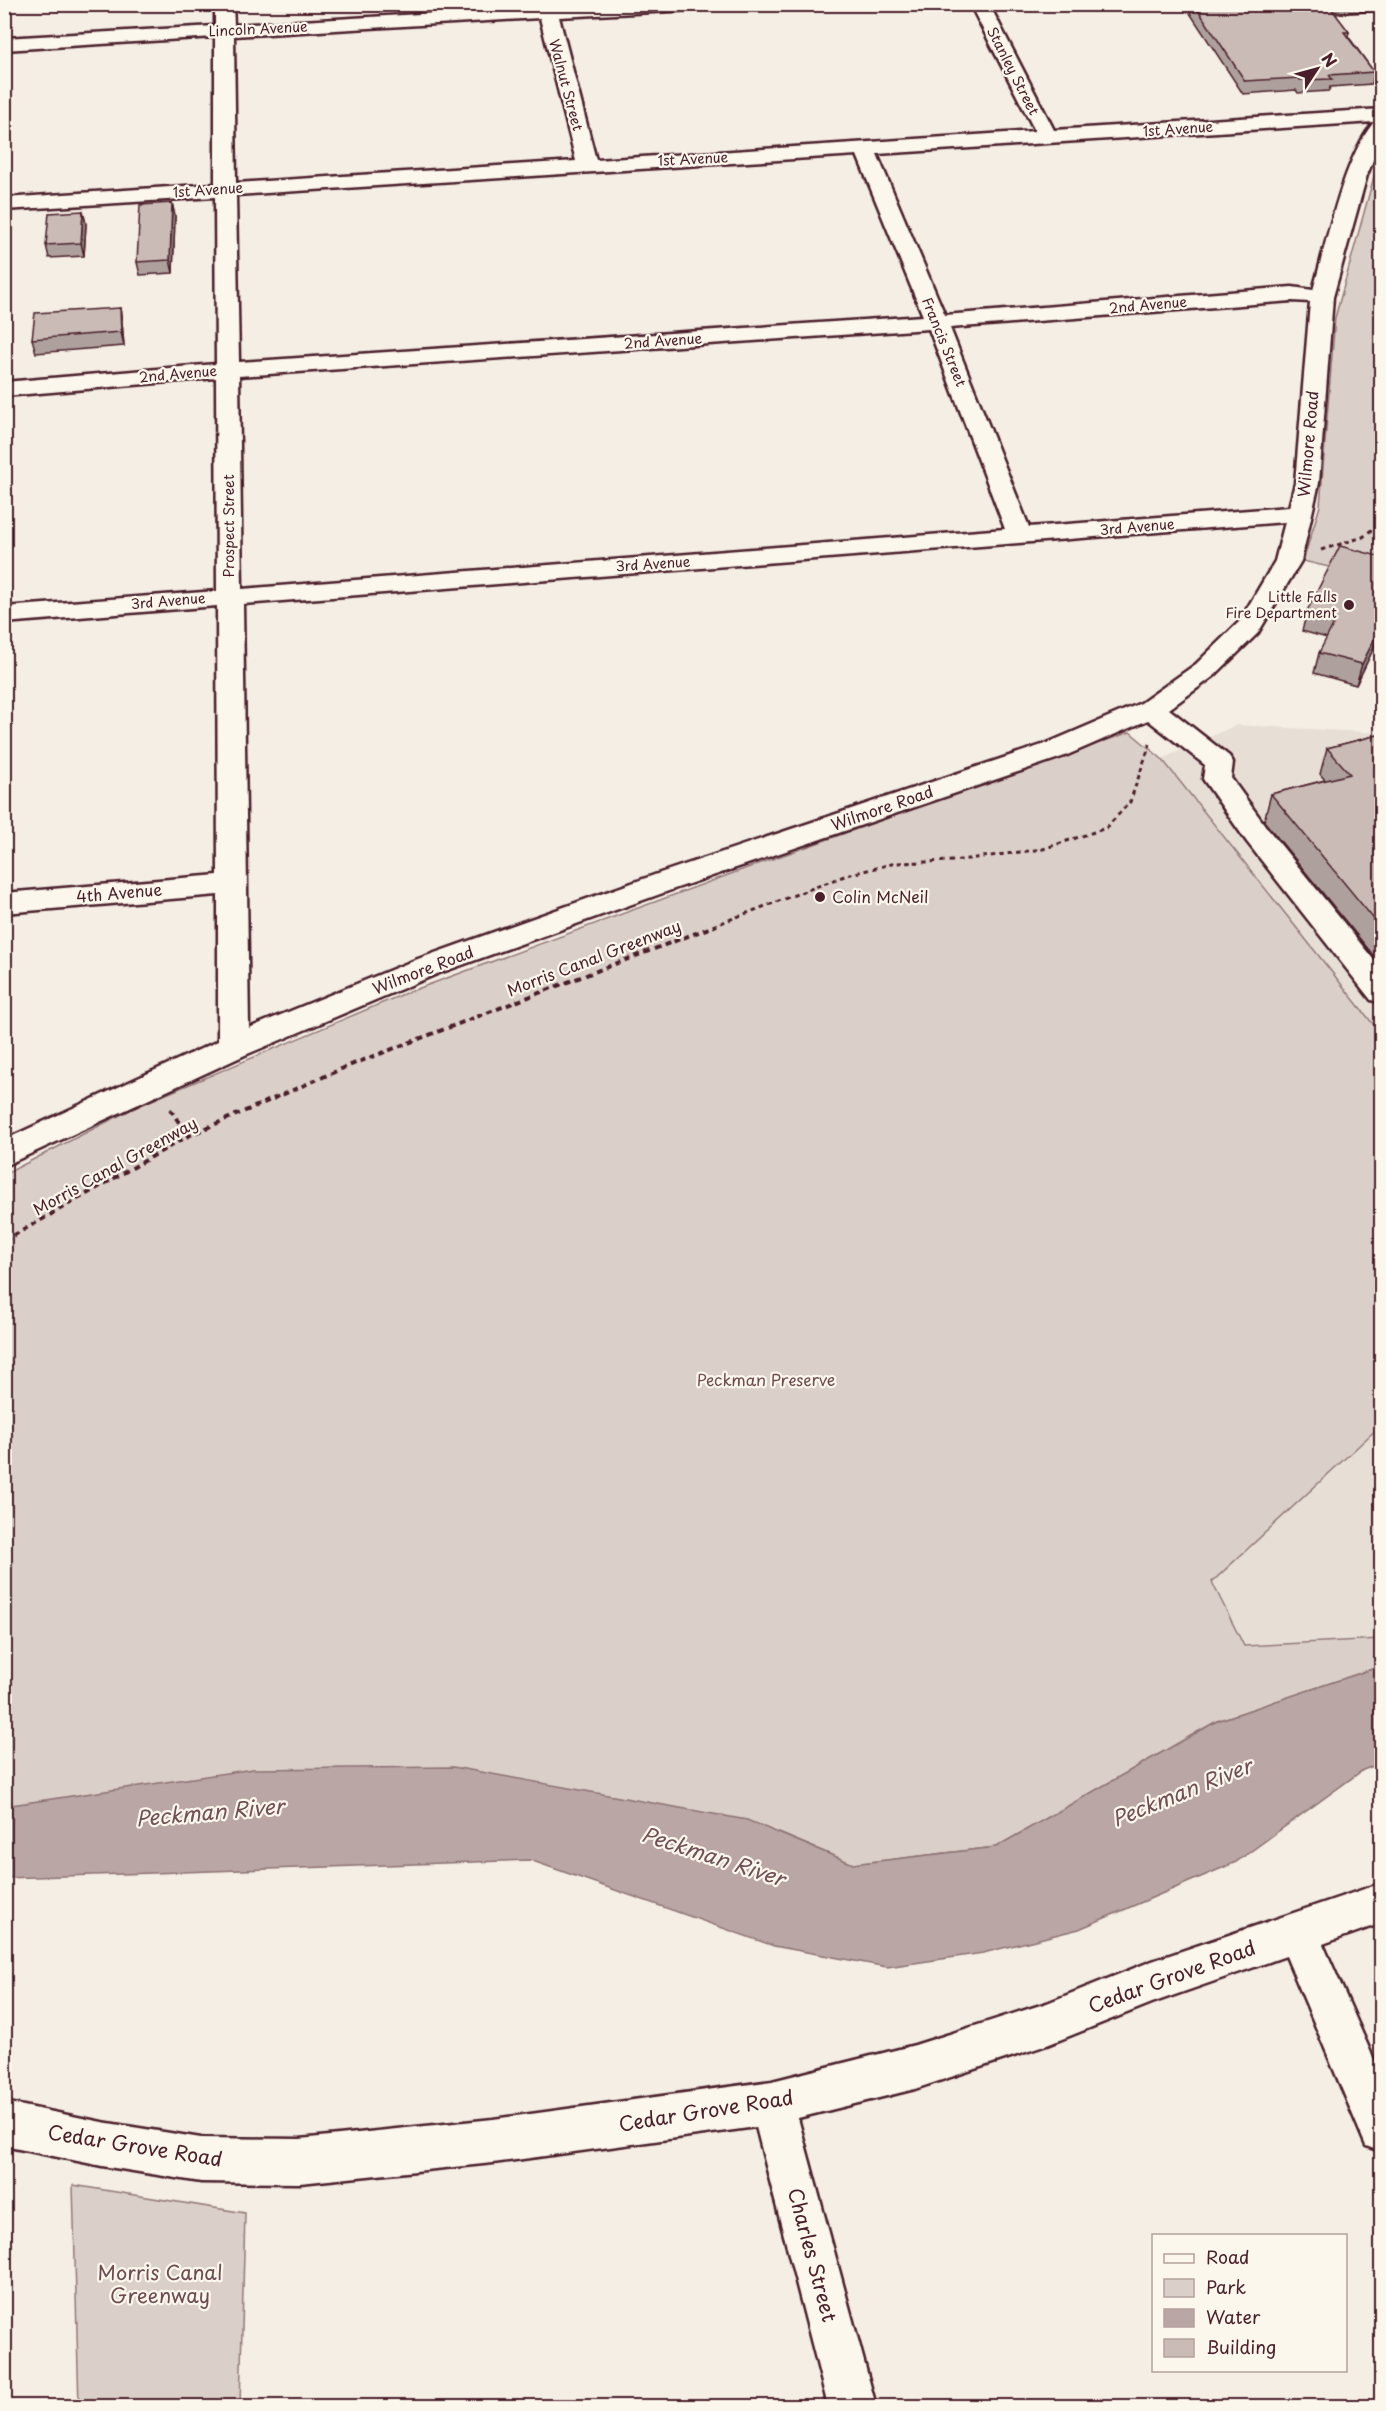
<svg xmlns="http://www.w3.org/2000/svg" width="1386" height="2411" font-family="'Playpen Sans',sans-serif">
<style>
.built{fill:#e7dfd6}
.green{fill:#dbd0c9;stroke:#92787a;stroke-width:1.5}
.water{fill:#baa7a5;stroke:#8d7174;stroke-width:1.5}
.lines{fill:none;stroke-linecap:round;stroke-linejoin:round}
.minor-casing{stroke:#4a1f2b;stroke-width:5}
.path-far1{stroke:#4a1f2b;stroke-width:3;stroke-dasharray:4.5 4;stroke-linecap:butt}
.path{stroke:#4a1f2b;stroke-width:4;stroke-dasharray:6 4.5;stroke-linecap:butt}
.minor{fill:#fbf7ec;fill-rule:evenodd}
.wall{fill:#aea19d;stroke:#4a1f2b;stroke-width:1.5}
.shaded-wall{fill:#8d837f;stroke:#4a1f2b;stroke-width:1.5}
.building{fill:#cabbb6;stroke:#4a1f2b;stroke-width:1.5}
.poi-dot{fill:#4a1f2b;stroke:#fbf7ec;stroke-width:2}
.labels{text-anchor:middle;stroke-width:4.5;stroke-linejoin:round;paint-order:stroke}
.far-street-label{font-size:14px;fill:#4a1f2b;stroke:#fbf7ec}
.far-poi-label{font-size:14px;fill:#4a1f2b;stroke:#fbf7ec;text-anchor:end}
.street-label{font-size:16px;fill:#4a1f2b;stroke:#fbf7ec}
.poi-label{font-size:16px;fill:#4a1f2b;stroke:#fbf7ec;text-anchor:start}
.park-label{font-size:16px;fill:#6e4b52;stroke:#fbf7ec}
.near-street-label{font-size:20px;fill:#4a1f2b;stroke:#fbf7ec}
.near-park-label{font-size:20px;fill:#6e4b52;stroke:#fbf7ec}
.near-water-label{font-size:21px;font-style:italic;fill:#714f56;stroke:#fbf7ec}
</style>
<rect width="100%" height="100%" fill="#f4eee4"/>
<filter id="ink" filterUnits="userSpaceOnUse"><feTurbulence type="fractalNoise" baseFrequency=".0167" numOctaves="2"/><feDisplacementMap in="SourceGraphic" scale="12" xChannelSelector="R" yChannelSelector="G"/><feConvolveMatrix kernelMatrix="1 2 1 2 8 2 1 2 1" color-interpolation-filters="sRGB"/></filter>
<g filter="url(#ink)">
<g class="built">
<polygon points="1236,725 1381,733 1381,1034 1162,759"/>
<polygon points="1381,1425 1381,1639 1244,1646 1211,1582"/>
</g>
<g class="green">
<polygon points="1381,151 1381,579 1303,561 1320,506 1335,318"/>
<polygon points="1130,732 1162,759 1381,1034 1381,1425 1212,1582 1244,1646 1381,1639 1381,1666 1217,1721 996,1847 853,1864 779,1833 5,1806 5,1174 138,1106 406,993 750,867"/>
<polygon points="73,2185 245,2213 240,2406 79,2406"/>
</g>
<polygon class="water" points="1381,1666 1381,1763 1363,1770 1236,1862 1079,1929 983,1953 887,1967 774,1946 530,1860 5,1878 5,1806 253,1769 453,1767 747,1820 853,1864 996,1847 1217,1721"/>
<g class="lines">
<g class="minor-casing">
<g id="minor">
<path d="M215,4H233L234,25L538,7L537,4H700L698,8L691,10L559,17L596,160L1035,131L970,4H989L1054,130L1382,109V138L1367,175L1333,297L1319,483L1301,561L1258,633L1214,676L1169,709L1229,756L1233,762L1231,778L1267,828L1382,970V1003L1371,1000L1247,842L1203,779L1205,765L1148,720L1065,756L677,888L437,974L245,1055L4,1166V1140L218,1041V895L4,913V893L218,875L217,606L4,623V607L217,591L216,378L4,396V382L216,364L215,197L4,210V198L215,184V37L4,50V38L215,26ZM540,18L576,161L236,183L234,36ZM1374,122C1343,159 1327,241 1313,290L1292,287L945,315L877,154ZM857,155L923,316L239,362L236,195ZM1292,301L1310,302L1295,483L1289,507L1029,527L950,328ZM929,329L1005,529L242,589L239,376ZM1285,522L1275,561L1239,622L1196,664L1141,703L1045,744L657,874L415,960L249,1028L243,604Z"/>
<polygon points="1382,1883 1382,1923 1323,1944 1382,2078 1382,2152 1366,2146 1286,1956 1152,2003 1047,2045 915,2089 798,2118 876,2406 828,2406 756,2127 493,2163 300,2183 201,2182 102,2166 4,2146 4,2102 102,2122 201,2138 300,2139 493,2119 772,2081 915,2045 1047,2003 1152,1961"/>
</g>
</g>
<g class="path-far1">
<polyline points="1321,550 1363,537 1382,521"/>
<polyline points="713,926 847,875 896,863 953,861 1043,849 1106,828 1130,802 1150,744"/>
</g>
<g class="path">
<polyline points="170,1109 188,1136"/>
<polyline points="4,1241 188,1136 348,1066 717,925"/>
</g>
<use href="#minor" class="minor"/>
</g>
<g class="wall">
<polygon points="1184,4 1382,4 1382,11 1335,14 1349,32 1348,36 1374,72 1372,84 1330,87 1329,91 1298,93 1296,90 1243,94"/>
<polygon points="172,203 175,216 173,273 140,275 137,262"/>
<polygon points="83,211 86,224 84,256 49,258 46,245"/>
<polygon points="120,308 122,322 124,346 36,353 32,339"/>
<polygon points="1307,611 1382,631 1356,685 1314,673 1319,653 1327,638 1302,631"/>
<polygon points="1382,734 1382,966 1264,821 1271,794 1325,780 1320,774 1327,748"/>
</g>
<g class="shaded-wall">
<polygon points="172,203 175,216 173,273 170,260"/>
<polygon points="83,211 86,224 84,256 81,243"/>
<polygon points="120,308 122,322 124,346 121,332"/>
<polygon points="1382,623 1382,631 1356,685 1362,664"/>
</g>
<g class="building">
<polygon points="1194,4 1328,4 1349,32 1344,32 1374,72 1329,75 1332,79 1300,80 1299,78 1245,81"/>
<polygon points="172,203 170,260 137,262 140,205"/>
<polygon points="83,211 81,243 46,245 49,213"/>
<polygon points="120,308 121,332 32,339 35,313"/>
<polygon points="1340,546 1382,557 1382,623 1362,664 1319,653 1336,619 1307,611"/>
<polygon points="1382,734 1382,929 1271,794 1350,774 1327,748"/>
</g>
</g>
<g class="poi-dot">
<circle cx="1349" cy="605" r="6"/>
<circle cx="820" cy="897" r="6"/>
</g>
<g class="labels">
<g class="far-street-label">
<text transform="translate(258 29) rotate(-3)" y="5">Lincoln Avenue</text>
<text transform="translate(1013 71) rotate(63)" y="5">Stanley Street</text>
<text transform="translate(566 85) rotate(75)" y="5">Walnut Street</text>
<text transform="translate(1178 129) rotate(-4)" y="5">1st Avenue</text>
<text transform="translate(693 159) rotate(-3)" y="5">1st Avenue</text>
<text transform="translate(208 190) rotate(-4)" y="5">1st Avenue</text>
<text transform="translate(1148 305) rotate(-5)" y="5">2nd Avenue</text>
<text transform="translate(663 341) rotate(-4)" y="5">2nd Avenue</text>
<text transform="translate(944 342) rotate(68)" y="5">Francis Street</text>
<text transform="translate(178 374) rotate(-5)" y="5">2nd Avenue</text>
<text transform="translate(229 526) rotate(-90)" y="5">Prospect Street</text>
<text transform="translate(1137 527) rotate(-5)" y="5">3rd Avenue</text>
<text transform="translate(653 564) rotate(-4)" y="5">3rd Avenue</text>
<text transform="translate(168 601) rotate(-5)" y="5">3rd Avenue</text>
</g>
<g class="far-poi-label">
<text x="1337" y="602">Little Falls<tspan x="1337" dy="16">Fire Department</tspan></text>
</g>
<g class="street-label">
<text transform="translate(1308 444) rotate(-85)" y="6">Wilmore Road</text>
<text transform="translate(882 808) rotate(-19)" y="6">Wilmore Road</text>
<text transform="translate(119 893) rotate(-5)" y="6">4th Avenue</text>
<text transform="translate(594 958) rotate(-21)" y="6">Morris Canal Greenway</text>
<text transform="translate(423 970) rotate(-21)" y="6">Wilmore Road</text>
<text transform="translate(115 1166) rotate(-29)" y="6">Morris Canal Greenway</text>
</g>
<g class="poi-label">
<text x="832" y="903">Colin McNeil</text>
</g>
<g class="park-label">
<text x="766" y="1386">Peckman Preserve</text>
</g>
<g class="near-street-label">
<text transform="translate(1172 1977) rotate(-20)" y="7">Cedar Grove Road</text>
<text transform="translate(706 2111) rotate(-9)" y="7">Cedar Grove Road</text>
<text transform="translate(135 2146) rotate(9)" y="7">Cedar Grove Road</text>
<text transform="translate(812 2255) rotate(75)" y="7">Charles Street</text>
</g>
<g class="near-park-label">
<text x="160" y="2280">Morris Canal<tspan x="160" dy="23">Greenway</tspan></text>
</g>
<g class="near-water-label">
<text transform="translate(1182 1793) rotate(-22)" y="7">Peckman River</text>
<text transform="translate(210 1813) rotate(-5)" y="7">Peckman River</text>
<text transform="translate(713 1857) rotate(18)" y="7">Peckman River</text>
</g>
</g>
<rect width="1386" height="2411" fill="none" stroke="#fbf7ec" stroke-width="24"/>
<rect x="12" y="12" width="1362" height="2387" fill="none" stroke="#4a1f2b" stroke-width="2" filter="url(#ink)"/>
<rect x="1152" y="2234" width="195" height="138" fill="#fbf7ec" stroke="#b4a19f" stroke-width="1.5"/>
<rect x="1164" y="2254" width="30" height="9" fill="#fbf7ec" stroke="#b4a19f" stroke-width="1.5"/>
<text x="1206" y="2264" font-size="18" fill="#4a1f2b">Road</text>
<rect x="1164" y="2279" width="30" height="18" fill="#dbd0c9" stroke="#b4a19f" stroke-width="1.5"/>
<text x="1206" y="2294" font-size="18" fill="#4a1f2b">Park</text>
<rect x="1164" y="2309" width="30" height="18" fill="#baa7a5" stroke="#b4a19f" stroke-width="1.5"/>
<text x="1206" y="2324" font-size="18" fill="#4a1f2b">Water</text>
<rect x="1164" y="2339" width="30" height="18" fill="#cabbb6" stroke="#b4a19f" stroke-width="1.5"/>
<text x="1206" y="2354" font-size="18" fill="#4a1f2b">Building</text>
<g transform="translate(1317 69) rotate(54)" stroke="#fbf7ec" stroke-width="4.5" paint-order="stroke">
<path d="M0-4.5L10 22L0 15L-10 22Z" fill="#4a1f2b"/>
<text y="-9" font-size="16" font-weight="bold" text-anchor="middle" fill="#4a1f2b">N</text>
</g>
</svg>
